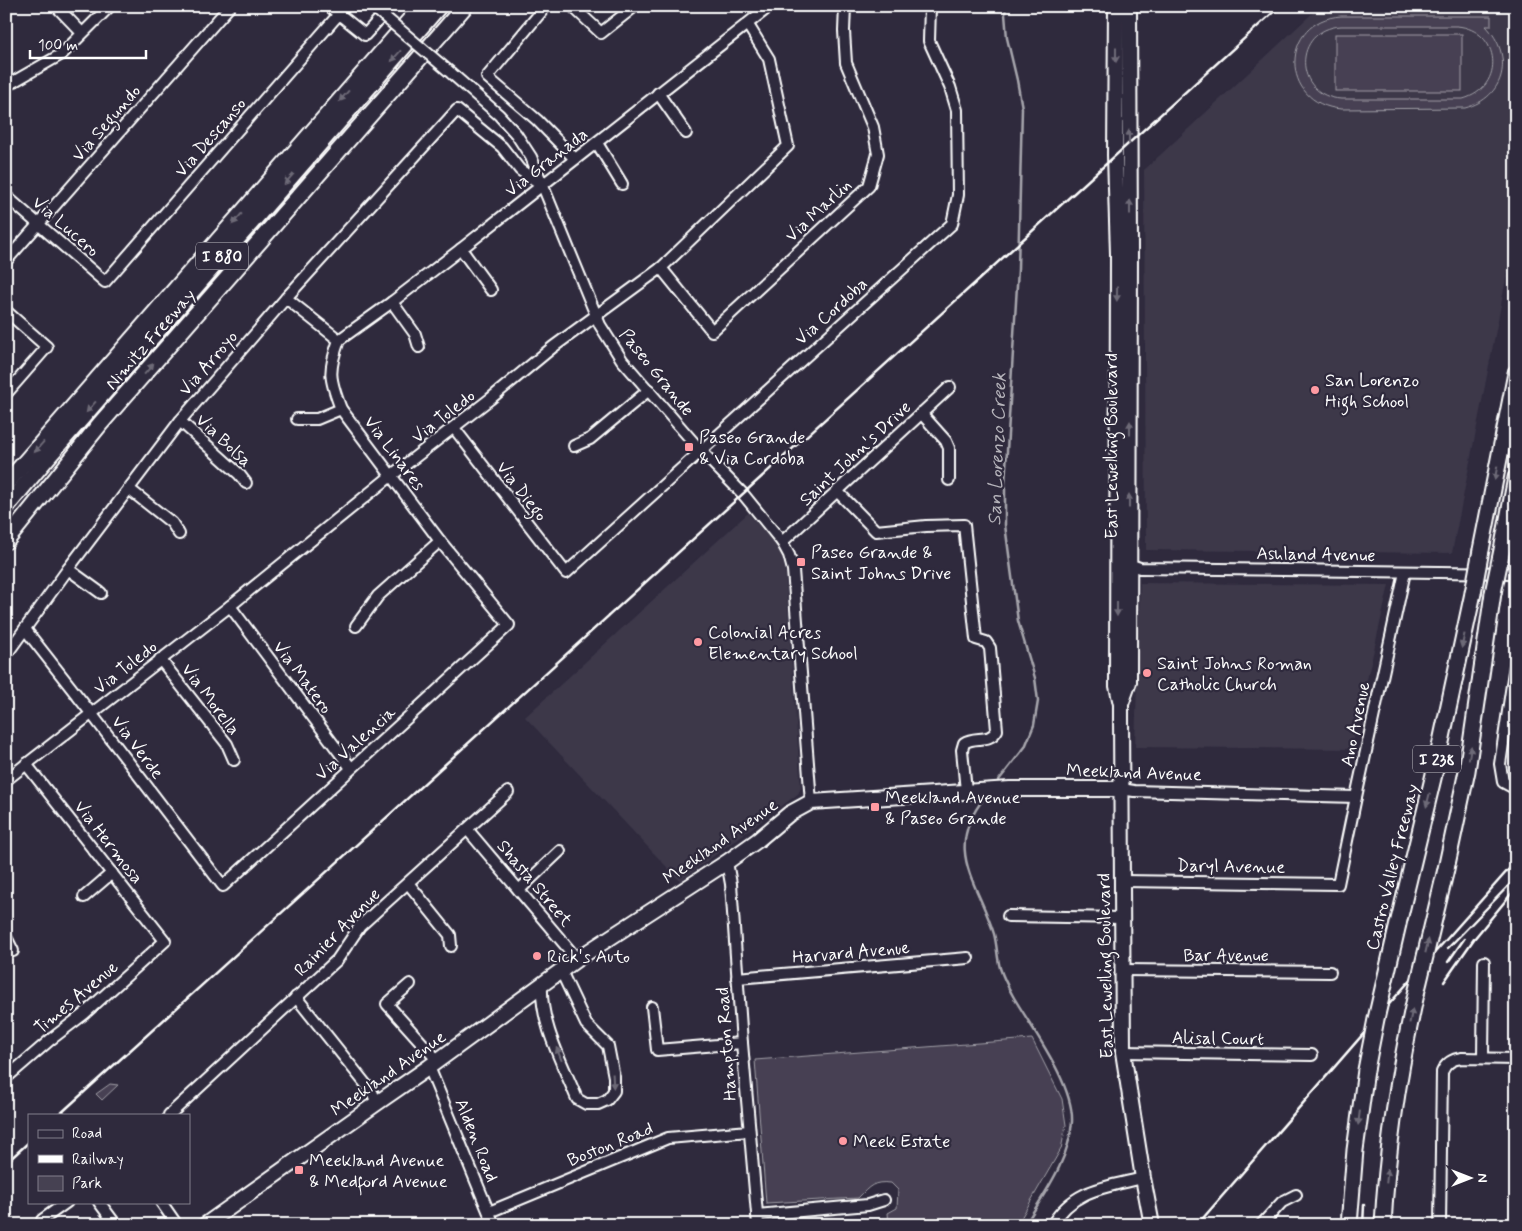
<svg xmlns="http://www.w3.org/2000/svg" width="1522" height="1231" font-family="Mynerve,sans-serif">
<style>
.built{fill:#3c3749}
.green{fill:#464152;stroke:#a2a0a8;fill-rule:evenodd}
.lines{fill:none;stroke-linecap:round;stroke-linejoin:round}
.stream{stroke:#a7a6ad;stroke-width:2.5}
.minor-casing{stroke:#fff;stroke-width:14}
.major-casing{stroke:#fff;stroke-width:18}
.highway-casing{stroke:#fff;stroke-width:19}
.minor{stroke:#2f2a3d;stroke-width:10}
.major{stroke:#2f2a3d;stroke-width:14}
.highway{stroke:#2f2a3d;stroke-width:15}
.rail{stroke:#fff;stroke-width:2.5}
.minor-bridge-casing{stroke:#fff;stroke-width:14;stroke-linecap:butt}
.highway-bridge-casing{stroke:#fff;stroke-width:19;stroke-linecap:butt}
.minor-bridge{stroke:#2f2a3d;stroke-width:10}
.highway-bridge{stroke:#2f2a3d;stroke-width:15}
.oneway{fill:#6d6a77}
.poi-dot{fill:#ff9aa2;stroke:#2f2a3d;stroke-width:2}
.labels{text-anchor:middle;stroke-width:4.5;stroke-linejoin:round;paint-order:stroke}
.shield{fill:#2f2a3d;stroke:#c1bfc5;stroke-width:1}
.shield-label{font-size:16px;font-weight:bold;fill:#fff}
.street-label{font-size:18px;fill:#fff;stroke:#2f2a3d}
.poi-label{font-size:18px;fill:#fff;stroke:#2f2a3d;text-anchor:start}
.water-label{font-size:19px;font-style:italic;fill:#b6b4bb;stroke:#2f2a3d}
</style>
<rect width="100%" height="100%" fill="#2f2a3d"/>
<filter id="ink" filterUnits="userSpaceOnUse"><feTurbulence type="fractalNoise" baseFrequency=".02" numOctaves="2"/><feDisplacementMap in="SourceGraphic" scale="10" xChannelSelector="R" yChannelSelector="G"/><feConvolveMatrix kernelMatrix="1 2 1 2 8 2 1 2 1" color-interpolation-filters="sRGB"/></filter>
<g filter="url(#ink)">
<g class="built">
<polygon points="1320,6 1516,6 1516,229 1452,553 1146,550 1144,170"/>
<polygon points="748,513 776,544 782,556 785,568 801,788 798,794 680,881 525,717"/>
<polygon points="1140,583 1389,585 1351,749 1135,747"/>
</g>
<g class="green">
<path d="M1341,16H1491V26H1486C1514,56 1506,97 1465,108L1341,109C1279,104 1280,20 1341,16ZM1341,26H1457C1501,30 1506,87 1463,99H1341C1293,96 1292,29 1341,26Z"/>
<rect x="1335" y="34" width="127" height="57"/>
<path d="M1032,1039L1062,1099L1066,1125L1061,1149L1017,1225H889L888,1213L897,1208L898,1190L891,1183C873,1181 870,1186 858,1198L766,1203L755,1060Z"/>
<polygon points="110,1084 118,1085 102,1100 96,1094"/>
</g>
<g class="lines">
<g class="stream">
<polyline points="995,785 1025,747 1034,725 1038,701 1035,678 1018,621 1005,525 1005,484 1018,269 1022,108 1017,80 1007,38 1005,14 1006,6"/>
<path d="M985,797C942,850 978,882 994,934C997,945 997,957 1000,968C1003,977 1008,987 1013,996C1032,1029 1074,1084 1072,1122C1069,1161 1045,1192 1025,1225"/>
</g>
<g class="minor-casing">
<g id="minor">
<polyline points="56,6 82,33"/>
<polyline points="329,6 365,35 391,6"/>
<polyline points="546,6 487,77 537,120 575,159"/>
<polyline points="572,6 601,33 635,6"/>
<polyline points="451,73 499,115 516,134 531,157 600,325 622,360 701,451 743,494 782,542 789,555 793,570 811,802"/>
<polyline points="6,86 62,54 110,6"/>
<polyline points="658,93 686,133"/>
<polyline points="597,143 622,184"/>
<polyline points="6,196 105,282 339,14"/>
<polyline points="461,249 491,290"/>
<polyline points="6,261 230,6"/>
<polyline points="661,268 712,331 869,186 878,154 873,127 846,63 844,31 845,6"/>
<polyline points="392,302 415,334 419,347"/>
<polyline points="6,311 47,347 6,394"/>
<polyline points="339,340 392,302 461,249 770,6"/>
<polyline points="921,413 946,441 949,448 949,480"/>
<polyline points="297,419 317,419 341,409"/>
<polyline points="180,421 239,474 246,483"/>
<polyline points="454,428 566,573 952,224 958,195 957,110 950,87 929,41 930,6"/>
<polyline points="574,446 590,439 649,390"/>
<polyline points="129,489 172,523 179,534"/>
<path d="M837,491L876,531L926,526L964,525L976,639L986,642L990,648L997,730C989,744 975,735 964,743L962,750L966,791"/>
<polyline points="782,542 950,387"/>
<polyline points="1125,563 1140,568 1516,573"/>
<polyline points="68,569 101,593"/>
<polyline points="230,606 351,768"/>
<polyline points="356,626 378,596 440,541"/>
<path d="M25,629L94,717L223,886L509,625L440,541L341,409C329,378 328,371 339,340L286,298"/>
<polyline points="6,655 68,569 180,421 286,298 457,110 502,147 520,170 541,184"/>
<polyline points="1516,658 1500,764 1503,782 1516,789"/>
<polyline points="160,659 227,744 234,760"/>
<polyline points="6,780 230,606 392,475 490,399 553,347 661,268 788,146 769,59 748,25"/>
<polyline points="1121,789 1134,791 1356,797"/>
<polyline points="467,829 577,959"/>
<polyline points="727,862 731,884 742,1043 758,1225"/>
<polyline points="1123,881 1338,884 1356,797 1405,572"/>
<polyline points="408,883 450,935 451,946"/>
<polyline points="519,890 560,851"/>
<polyline points="84,897 112,873"/>
<polyline points="1008,916 1122,918"/>
<polyline points="6,937 13,951"/>
<polyline points="1123,970 1330,972"/>
<polyline points="737,978 968,958"/>
<polyline points="410,984 387,1004 438,1061"/>
<path d="M542,985C540,1024 563,1064 577,1099L586,1104H598L607,1100L614,1091V1077L608,1046L586,1024L561,971"/>
<polyline points="296,997 372,1092 377,1103"/>
<polyline points="652,1007 657,1050 742,1043"/>
<polyline points="1123,1052 1312,1055"/>
<polyline points="1483,1058 1484,962"/>
<polyline points="429,1067 494,1225"/>
<polyline points="6,1078 50,1040 84,1014 165,941 26,764"/>
<polyline points="169,1115 337,960 360,926 508,792"/>
<polyline points="99,1202 116,1225"/>
<polyline points="161,1202 177,1225"/>
<polyline points="489,1212 668,1138 749,1131"/>
<polyline points="757,1215 868,1205 884,1200"/>
<polyline points="42,1220 67,1202"/>
<path d="M1052,1225C1073,1189 1106,1187 1143,1178"/>
<polyline points="1261,1225 1282,1202 1296,1195"/>
<path d="M1440,1225L1442,1072C1446,1063 1452,1059 1462,1058L1516,1059"/>
</g>
</g>
<g class="major-casing">
<g id="major">
<polyline points="1116,6 1115,155 1118,254 1117,686 1121,704 1121,717 1123,1052 1143,1178 1152,1225"/>
<polyline points="1121,704 1129,682 1130,250 1129,6"/>
<polyline points="205,1225 377,1103 429,1067 577,959 727,862 758,840 789,814 811,802 1010,789 1121,789"/>
</g>
</g>
<g class="highway-casing">
<g id="highway">
<polyline points="6,484 422,6"/>
<polyline points="6,507 48,457 439,6"/>
<polyline points="6,541 100,424 465,6"/>
<polyline points="1481,550 1516,373"/>
<polyline points="1502,550 1516,478"/>
<polyline points="1446,869 1467,771 1493,593"/>
<polyline points="1398,924 1435,770 1473,593"/>
<polyline points="1349,1225 1355,1150 1366,1070"/>
<path d="M1383,1225C1387,1147 1399,1070 1416,994"/>
</g>
</g>
<use href="#minor" class="minor"/>
<use href="#major" class="major"/>
<use href="#highway" class="highway"/>
<g class="rail">
<polyline points="1448,948 1516,878"/>
<polyline points="1448,962 1464,939"/>
<polyline points="1444,982 1474,939 1516,888"/>
<polyline points="59,1115 1280,6"/>
<polyline points="6,1163 29,1142"/>
<polyline points="1197,1225 1398,994 1516,861"/>
<polyline points="1363,1225 1364,1205"/>
</g>
<g class="minor-bridge-casing">
<polyline id="minor-bridge" points="372,6 451,73"/>
</g>
<g class="highway-bridge-casing">
<g id="highway-bridge">
<polyline points="1473,593 1481,550"/>
<polyline points="1493,593 1502,550"/>
<polyline points="1416,994 1446,869"/>
<polyline points="1366,1070 1376,1019 1398,924"/>
</g>
</g>
<use href="#minor-bridge" class="minor-bridge"/>
<use href="#highway-bridge" class="highway-bridge"/>
</g>
<defs><path id="oneway-solid" d="M-6-.8H1V-3.2L6.5 0L1 3.2V.8H-6Z" transform="scale(1.25)"/></defs>
<g class="oneway">
<use href="#oneway-solid" transform="translate(1116 55) rotate(90)"/>
<use href="#oneway-solid" transform="translate(396 56) rotate(131)"/>
<use href="#oneway-solid" transform="translate(344 96) rotate(131)"/>
<use href="#oneway-solid" transform="translate(1129 137) rotate(-90)"/>
<use href="#oneway-solid" transform="translate(289 179) rotate(131)"/>
<use href="#oneway-solid" transform="translate(1130 207) rotate(-90)"/>
<use href="#oneway-solid" transform="translate(237 219) rotate(131)"/>
<use href="#oneway-solid" transform="translate(1117 294) rotate(91)"/>
<use href="#oneway-solid" transform="translate(149 369) rotate(-49)"/>
<use href="#oneway-solid" transform="translate(91 407) rotate(131)"/>
<use href="#oneway-solid" transform="translate(1130 428) rotate(-90)"/>
<use href="#oneway-solid" transform="translate(39 447) rotate(131)"/>
<use href="#oneway-solid" transform="translate(1496 473) rotate(101)"/>
<use href="#oneway-solid" transform="translate(1129 501) rotate(-90)"/>
<use href="#oneway-solid" transform="translate(1117 609) rotate(90)"/>
<use href="#oneway-solid" transform="translate(1463 641) rotate(102)"/>
<use href="#oneway-solid" transform="translate(1470 753) rotate(-80)"/>
<use href="#oneway-solid" transform="translate(1428 800) rotate(104)"/>
<use href="#oneway-solid" transform="translate(1427 946) rotate(-77)"/>
<use href="#oneway-solid" transform="translate(1411 1016) rotate(-78)"/>
<use href="#oneway-solid" transform="translate(559 1054) rotate(-112)"/>
<use href="#oneway-solid" transform="translate(613 1081) rotate(87)"/>
<use href="#oneway-solid" transform="translate(1359 1118) rotate(97)"/>
<use href="#oneway-solid" transform="translate(1387 1176) rotate(-84)"/>
</g>
</g>
<g class="poi-dot">
<circle cx="1315" cy="390" r="5"/>
<rect x="684" y="442" width="10" height="10" rx="2.5"/>
<rect x="796" y="557" width="10" height="10" rx="2.5"/>
<circle cx="698" cy="642" r="5"/>
<circle cx="1147" cy="673" r="5"/>
<rect x="870" y="802" width="10" height="10" rx="2.5"/>
<circle cx="537" cy="956" r="5"/>
<circle cx="843" cy="1141" r="5"/>
<rect x="294" y="1165" width="10" height="10" rx="2.5"/>
</g>
<g class="labels">
<g class="shield">
<rect x="196" y="242.5" width="52" height="27" rx="4"/>
<rect x="1413" y="745.5" width="48" height="27" rx="4"/>
</g>
<g class="shield-label">
<text x="222" y="262">I 880</text>
<text x="1437" y="765">I 238</text>
</g>
<g class="street-label">
<text transform="translate(106 123) rotate(-49)" y="6">Via Segundo</text>
<text transform="translate(210 137) rotate(-49)" y="6">Via Descanso</text>
<text transform="translate(546 162) rotate(-38)" y="6">Via Granada</text>
<text transform="translate(818 210) rotate(-43)" y="6">Via Marlin</text>
<text transform="translate(66 226) rotate(41)" y="6">Via Lucero</text>
<text transform="translate(831 311) rotate(-42)" y="6">Via Cordoba</text>
<text transform="translate(150 339) rotate(-49)" y="6">Nimitz Freeway</text>
<text transform="translate(208 363) rotate(-49)" y="6">Via Arroyo</text>
<text transform="translate(657 372) rotate(51)" y="6">Paseo Grande</text>
<text transform="translate(443 416) rotate(-38)" y="6">Via Toledo</text>
<text transform="translate(224 440) rotate(43)" y="6">Via Bolsa</text>
<text transform="translate(1111 446) rotate(-90)" y="6">East Lewelling Boulevard</text>
<text transform="translate(395 453) rotate(53)" y="6">Via Linares</text>
<text transform="translate(855 453) rotate(-43)" y="6">Saint John's Drive</text>
<text transform="translate(522 491) rotate(52)" y="6">Via Diego</text>
<text transform="translate(1316 554) rotate(1)" y="6">Ashland Avenue</text>
<text transform="translate(125 667) rotate(-38)" y="6">Via Toledo</text>
<text transform="translate(303 677) rotate(53)" y="6">Via Matero</text>
<text transform="translate(211 699) rotate(53)" y="6">Via Morella</text>
<text transform="translate(1355 724) rotate(-78)" y="6">Ano Avenue</text>
<text transform="translate(355 743) rotate(-42)" y="6">Via Valencia</text>
<text transform="translate(138 747) rotate(53)" y="6">Via Verde</text>
<text transform="translate(1134 772) rotate(2)" y="6">Meekland Avenue</text>
<text transform="translate(720 841) rotate(-35)" y="6">Meekland Avenue</text>
<text transform="translate(109 842) rotate(52)" y="6">Via Hermosa</text>
<text transform="translate(1231 866) rotate(1)" y="6">Daryl Avenue</text>
<text transform="translate(1392 867) rotate(-76)" y="6">Castro Valley Freeway</text>
<text transform="translate(535 883) rotate(50)" y="6">Shasta Street</text>
<text transform="translate(337 932) rotate(-46)" y="6">Rainier Avenue</text>
<text transform="translate(851 952) rotate(-5)" y="6">Harvard Avenue</text>
<text x="1226" y="961">Bar Avenue</text>
<text transform="translate(1105 966) rotate(-91)" y="6">East Lewelling Boulevard</text>
<text transform="translate(76 997) rotate(-40)" y="6">Times Avenue</text>
<text transform="translate(1218 1038) rotate(1)" y="6">Alisal Court</text>
<text transform="translate(726 1044) rotate(-94)" y="6">Hampton Road</text>
<text transform="translate(388 1073) rotate(-35)" y="6">Meekland Avenue</text>
<text transform="translate(477 1140) rotate(68)" y="6">Alden Road</text>
<text transform="translate(610 1144) rotate(-22)" y="6">Boston Road</text>
</g>
<g class="poi-label">
<text x="1325" y="386">San Lorenzo<tspan x="1325" dy="21">High School</tspan></text>
<text x="699" y="443">Paseo Grande<tspan x="699" dy="21">&amp; Via Cordoba</tspan></text>
<text x="811" y="558">Paseo Grande &amp;<tspan x="811" dy="21">Saint Johns Drive</tspan></text>
<text x="708" y="638">Colonial Acres<tspan x="708" dy="21">Elementary School</tspan></text>
<text x="1157" y="669">Saint Johns Roman<tspan x="1157" dy="21">Catholic Church</tspan></text>
<text x="885" y="803">Meekland Avenue<tspan x="885" dy="21">&amp; Paseo Grande</tspan></text>
<text x="547" y="962">Rick's Auto</text>
<text x="853" y="1147">Meek Estate</text>
<text x="309" y="1166">Meekland Avenue<tspan x="309" dy="21">&amp; Medford Avenue</tspan></text>
</g>
<g class="water-label">
<text transform="translate(996 449) rotate(-88)" y="7">San Lorenzo Creek</text>
</g>
</g>
<rect width="1522" height="1231" fill="none" stroke="#2f2a3d" stroke-width="25"/>
<rect x="12" y="12" width="1497" height="1206" fill="none" stroke="#fff" stroke-width="2" filter="url(#ink)"/>
<rect x="28" y="1114" width="162" height="90" fill="#2f2a3d" stroke="#827f8b"/>
<rect x="38" y="1130" width="25" height="8" fill="#2f2a3d" stroke="#827f8b"/>
<text x="72" y="1138" font-size="15" fill="#ffffff">Road</text>
<rect x="38" y="1155" width="25" height="8" fill="#ffffff" stroke="#827f8b"/>
<text x="72" y="1164" font-size="15" fill="#ffffff">Railway</text>
<rect x="38" y="1176" width="25" height="15" fill="#464152" stroke="#827f8b"/>
<text x="72" y="1188" font-size="15" fill="#ffffff">Park</text>
<g transform="translate(1470 1178) rotate(90)" stroke="#2f2a3d" stroke-width="4" paint-order="stroke">
<path d="M0-4L9 19L0 12L-9 19Z" fill="#ffffff"/>
<text y="-8" font-size="14" font-weight="bold" text-anchor="middle" fill="#ffffff">N</text>
</g>
<path d="M30 50v8h116v-8" fill="none" stroke="#ffffff" stroke-width="2.5"/>
<text x="38" y="50" font-size="15" fill="#ffffff" stroke="#2f2a3d" stroke-width="4" paint-order="stroke">100 m</text>
</svg>
